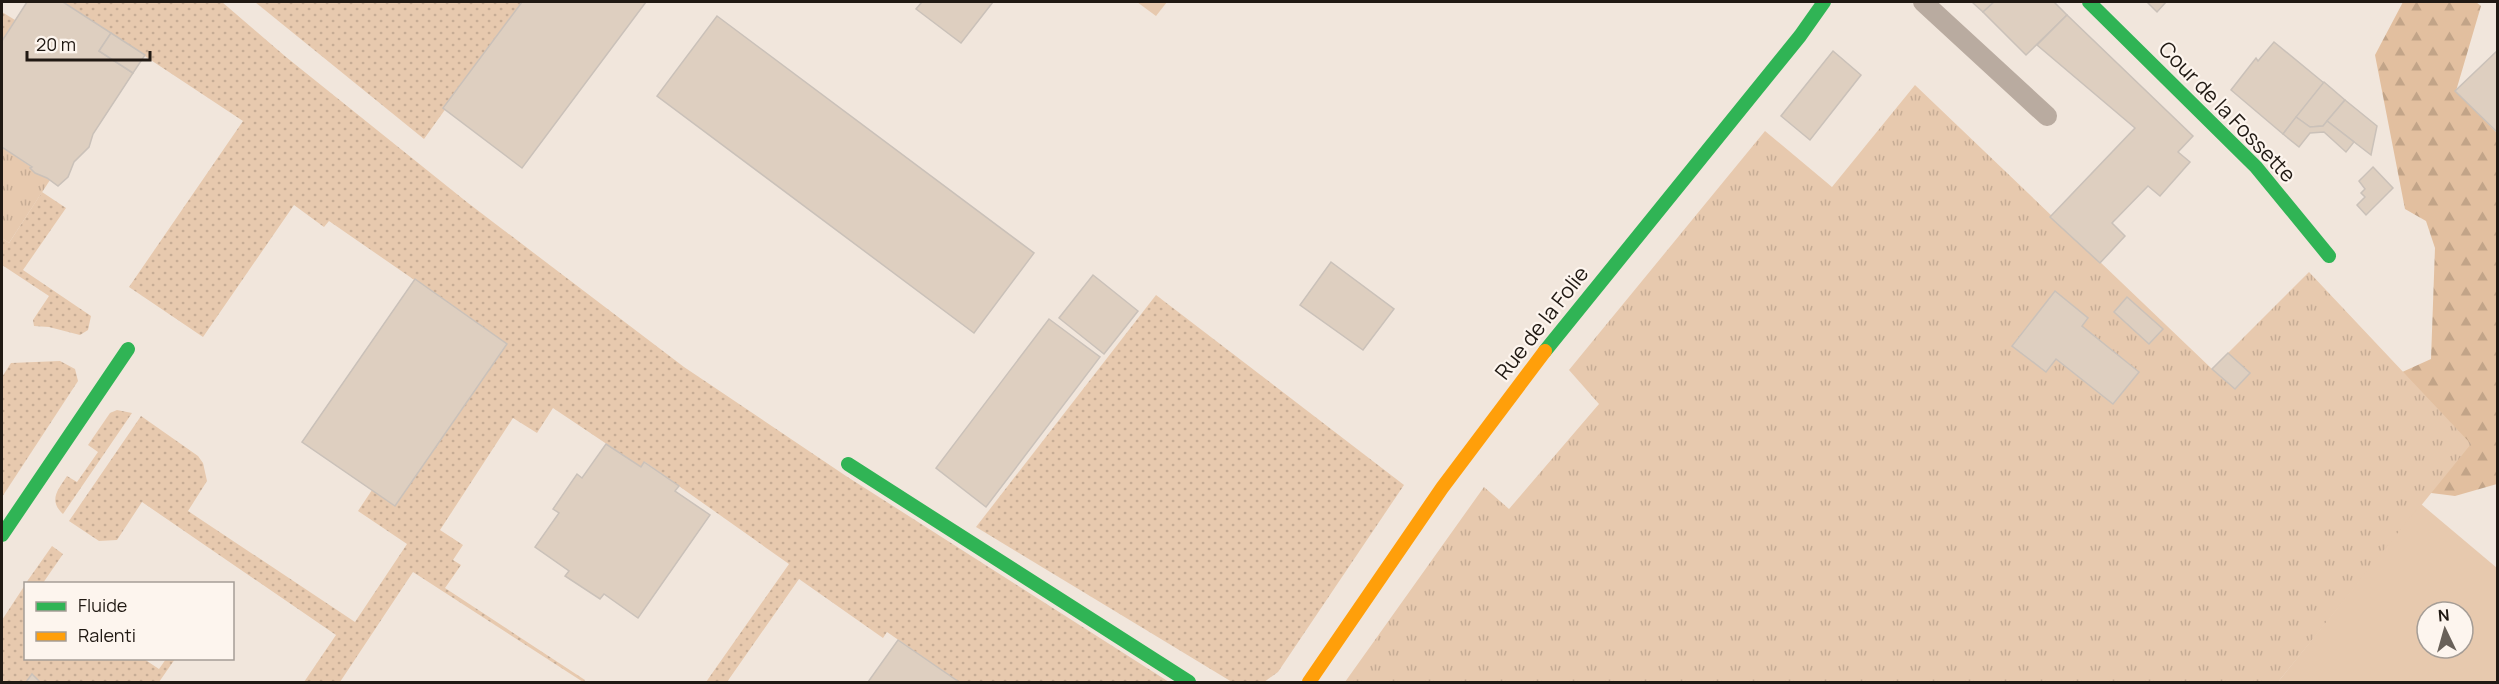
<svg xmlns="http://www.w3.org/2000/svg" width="2499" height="684" font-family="Manrope,sans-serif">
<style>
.grass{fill:url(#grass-dots)}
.forest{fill:url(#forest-firs)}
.park{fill:url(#park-tufts)}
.pitch{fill:#e7c9ae;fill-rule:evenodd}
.building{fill:#decfc0;stroke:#cac1b9;stroke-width:1.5}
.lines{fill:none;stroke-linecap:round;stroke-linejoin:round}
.lane{stroke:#b9aba0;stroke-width:20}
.fast{stroke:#30b455;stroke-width:14}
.slow{stroke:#ff9f0a;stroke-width:14}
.labels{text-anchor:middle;stroke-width:4.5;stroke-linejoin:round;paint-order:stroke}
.street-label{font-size:21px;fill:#201913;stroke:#fdf5ee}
</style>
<defs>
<pattern id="grass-dots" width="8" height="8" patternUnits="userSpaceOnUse" patternTransform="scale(1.5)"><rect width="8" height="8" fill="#e7c9ae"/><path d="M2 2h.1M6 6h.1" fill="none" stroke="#c6ac95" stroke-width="1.8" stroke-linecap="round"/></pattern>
<pattern id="forest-firs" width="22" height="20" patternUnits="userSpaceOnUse" patternTransform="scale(1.5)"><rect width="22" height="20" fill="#e2bf9f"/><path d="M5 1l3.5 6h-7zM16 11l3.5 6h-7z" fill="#c2a488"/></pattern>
<pattern id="park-tufts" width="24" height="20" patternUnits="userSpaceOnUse" patternTransform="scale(1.5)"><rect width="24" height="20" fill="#e7c9ae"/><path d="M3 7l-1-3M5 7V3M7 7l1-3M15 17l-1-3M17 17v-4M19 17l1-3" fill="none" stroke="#c6ac95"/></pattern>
</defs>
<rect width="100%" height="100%" fill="#f1e6dc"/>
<g class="grass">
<polygon points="63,2 222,2 286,57 468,203 684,367 846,476 1169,682 959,682 887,632 883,638 799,579 727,682 706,682 789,564 645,462 641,467 553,408 537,433 513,418 440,530 463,545 453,560 461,565 445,588 585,680 583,682 413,572 340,682 304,682 336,635 142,502 117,540 99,541 69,521 141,416 198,456 203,463 207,481 188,511 355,622 407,544 358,511 372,490 395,506 507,344 329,221 324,227 294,205 203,337 129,287 243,121"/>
<polygon points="255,2 522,2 424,139"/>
<polygon points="2,12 15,20 2,41"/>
<polygon points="42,192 66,208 23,270 91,316 88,330 80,335 49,327 34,326 33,320 49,296 2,265 2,238 9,243"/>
<polygon points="1156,295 1404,485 1278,672 1264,682 1232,682 976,527"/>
<polygon points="60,361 75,369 78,381 2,497 2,377 11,363"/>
<path d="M117,410L132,413L63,514C48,500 58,490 67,476L77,482L98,452L88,445L110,413Z"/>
<polygon points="52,546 63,554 43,583 26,583"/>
<polygon points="25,585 26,658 144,659 159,669 166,659 175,659 159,682 40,682 32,674 26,682 2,682 2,620"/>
</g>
<polygon class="forest" points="2403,2 2476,2 2481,6 2456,91 2497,133 2497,484 2455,496 2360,484 2358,392 2431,359 2435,248 2426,221 2405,209 2375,55"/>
<g class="park">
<polygon points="1915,85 2212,369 2309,272 2471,444 2278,682 1345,682 1484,487 1509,509 1599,404 1569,370 1765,131 1832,187"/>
<polygon points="2,147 50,180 9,243 2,238"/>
</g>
<g class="pitch">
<polygon points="1137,2 1167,2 1156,16"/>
<path d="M2421,504L2497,568V682H2278ZM2427,612H2463V648H2427Z"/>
</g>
<g class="building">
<polygon points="27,2 63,2 111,33 99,51 133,73 93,134 89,147 74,162 68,177 58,186 47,178 35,173 30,168 32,167 2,147 2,41"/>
<polygon points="522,2 646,2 522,168 443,108"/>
<polygon points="922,2 993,2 961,43 916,9"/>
<polygon points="1972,2 1994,2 1983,12"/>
<polygon points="1994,2 2054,2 2067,15 2026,55 1983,12"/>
<polygon points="2147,2 2166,2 2157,12"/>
<polygon points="2067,15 2193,136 2178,152 2190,162 2160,196 2148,186 2112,223 2125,236 2100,263 2050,217 2135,128 2037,45"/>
<polygon points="717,16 1034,253 974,333 657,96"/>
<polygon points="111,33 145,55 133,73 99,51"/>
<polygon points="2274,42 2324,83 2283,134 2231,90 2256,58 2258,61"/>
<polygon points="2498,50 2498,133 2455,91"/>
<polygon points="1833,51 1861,75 1810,140 1781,116"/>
<polygon points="2324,82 2345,100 2323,126 2310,127 2296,117"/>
<polygon points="2345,100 2377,126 2371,155 2327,121"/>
<polygon points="2296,117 2310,127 2323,126 2327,121 2354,142 2346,152 2324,132 2310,133 2299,147 2283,134"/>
<polygon points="2373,167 2393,188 2366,215 2357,205 2365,197 2361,193 2365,189 2359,181"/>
<polygon points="1331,262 1394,309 1363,350 1300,305"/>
<polygon points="1093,275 1138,311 1104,354 1059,318"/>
<polygon points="415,279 507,344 395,506 302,442"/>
<polygon points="2055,291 2088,318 2082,326 2139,372 2113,404 2056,359 2046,372 2012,346"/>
<polygon points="2127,297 2163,329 2149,344 2114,312"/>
<polygon points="1049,319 1100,357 986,507 936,468"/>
<polygon points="2228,353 2250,373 2235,389 2212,369"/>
<polygon points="606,444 641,467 644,462 679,486 675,491 710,515 638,618 604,594 600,599 565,576 569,571 535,547 559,513 553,509 577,474 582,478"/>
<polygon points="898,640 959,682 868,682"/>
<polygon points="32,674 40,682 26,682"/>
</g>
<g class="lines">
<polyline class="lane" points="1923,2 2047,116"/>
<g class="fast">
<polyline points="2089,2 2256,167 2329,256"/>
<polyline points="1545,351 1800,36 1824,2"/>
<polyline points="848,464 1189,682"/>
<polyline points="2,535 128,349"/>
</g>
<polyline class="slow" points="1309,682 1442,488 1545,351"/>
</g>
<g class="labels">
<g class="street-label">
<text transform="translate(2227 112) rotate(46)" y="7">Cour de la Fossette</text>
<text transform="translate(1542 323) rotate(-52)" y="7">Rue de la Folie</text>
</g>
</g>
<rect width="2499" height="684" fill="none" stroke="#201913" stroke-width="6"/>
<rect x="24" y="582" width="210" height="78" fill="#fdf5ee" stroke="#a59d96" stroke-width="1.5"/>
<rect x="36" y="602" width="30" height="9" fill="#30b455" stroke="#a59d96" stroke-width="1.5"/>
<text x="78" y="612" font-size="18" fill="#201913">Fluide</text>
<rect x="36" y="632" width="30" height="9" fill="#ff9f0a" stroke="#a59d96" stroke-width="1.5"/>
<text x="78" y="642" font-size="18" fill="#201913">Ralenti</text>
<g transform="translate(2445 630) rotate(355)"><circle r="28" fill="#fdf5ee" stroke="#a59d96" stroke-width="1.5"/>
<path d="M0-4.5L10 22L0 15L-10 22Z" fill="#696159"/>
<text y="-9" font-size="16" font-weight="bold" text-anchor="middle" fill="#201913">N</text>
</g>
<path d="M27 51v9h123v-9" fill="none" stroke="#201913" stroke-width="3"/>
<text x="36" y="51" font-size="18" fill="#201913" stroke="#fdf5ee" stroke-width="4.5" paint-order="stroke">20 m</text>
</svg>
